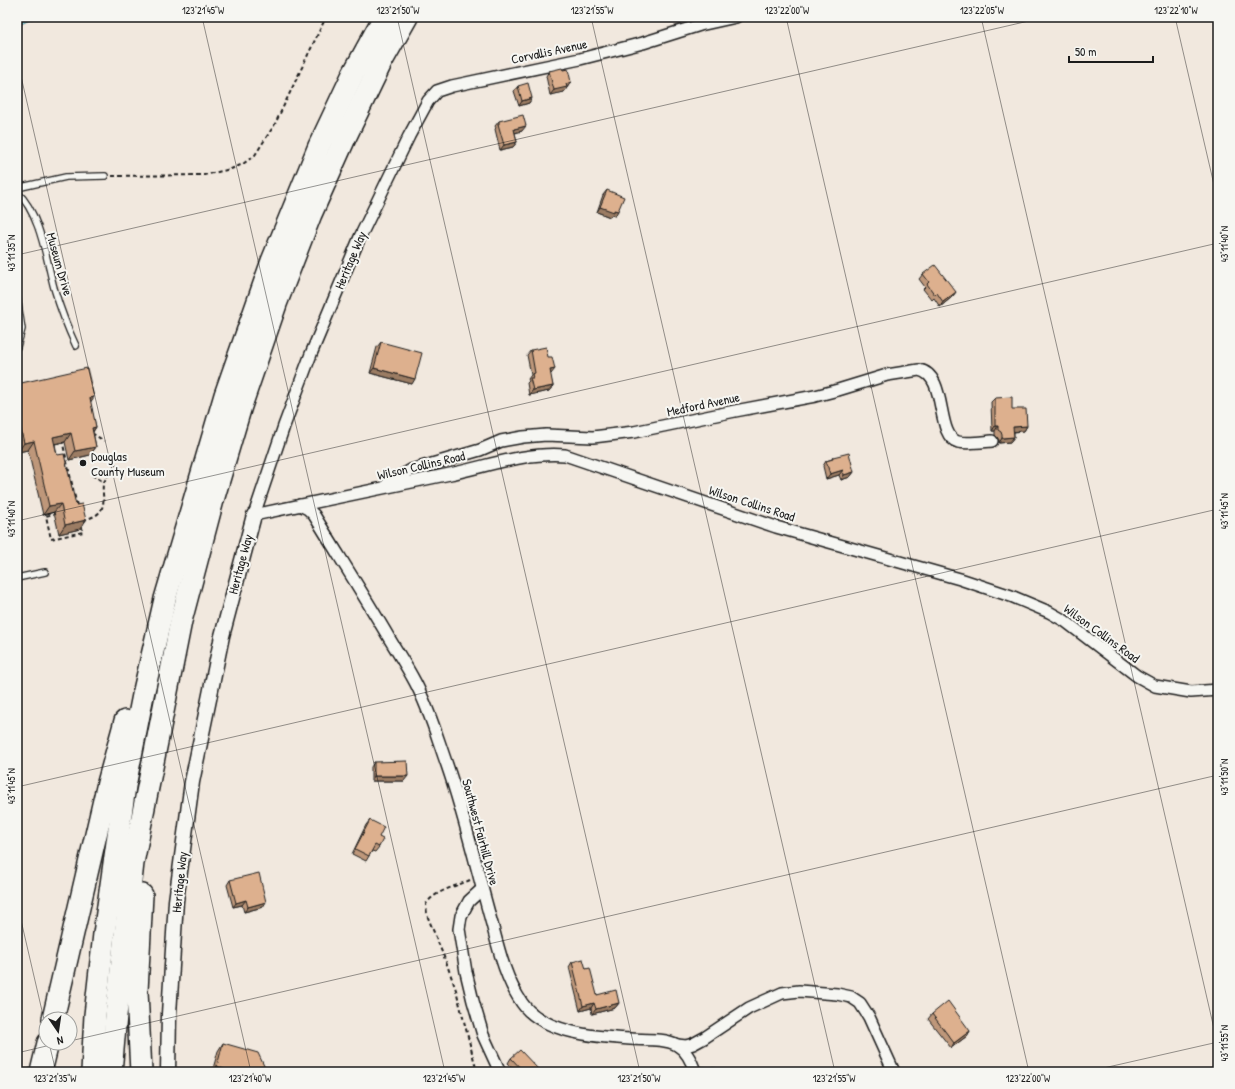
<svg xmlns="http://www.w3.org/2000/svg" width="1235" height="1089" font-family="'Patrick Hand',sans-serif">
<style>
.water{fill:#7fcedc;stroke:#57878f}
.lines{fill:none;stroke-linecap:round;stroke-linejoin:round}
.service-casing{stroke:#1c1c1c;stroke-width:8}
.minor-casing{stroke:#1c1c1c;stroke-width:14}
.tertiary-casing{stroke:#1c1c1c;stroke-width:17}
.motorway-casing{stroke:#1c1c1c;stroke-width:24}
.path{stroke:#1c1c1c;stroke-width:2;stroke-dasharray:4 3;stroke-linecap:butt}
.service{stroke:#f6f6f2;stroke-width:5.5}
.minor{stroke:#f6f6f2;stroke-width:11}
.tertiary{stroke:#f6f6f2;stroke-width:14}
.motorway{stroke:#f6f6f2;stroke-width:21}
.wall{fill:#be977a;stroke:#1c1c1c}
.shaded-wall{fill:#9b7b63;stroke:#1c1c1c}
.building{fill:#ddb08e;stroke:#1c1c1c}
.ticks{fill:none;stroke:#1c1c1c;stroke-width:1;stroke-opacity:0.45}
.poi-dot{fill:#1c1c1c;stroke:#f6f6f2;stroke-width:1.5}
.labels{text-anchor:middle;stroke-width:4;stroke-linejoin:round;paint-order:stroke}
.street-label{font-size:13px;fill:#1c1c1c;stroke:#f6f6f2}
.poi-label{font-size:13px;fill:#1c1c1c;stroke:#f6f6f2;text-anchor:start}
.neatline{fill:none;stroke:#1c1c1c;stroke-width:1.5}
.ticks-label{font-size:10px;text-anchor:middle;fill:#1c1c1c}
</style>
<rect width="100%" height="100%" fill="#f1e8de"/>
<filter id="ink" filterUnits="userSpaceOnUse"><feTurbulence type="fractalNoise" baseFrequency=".025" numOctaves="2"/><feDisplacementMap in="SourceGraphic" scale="8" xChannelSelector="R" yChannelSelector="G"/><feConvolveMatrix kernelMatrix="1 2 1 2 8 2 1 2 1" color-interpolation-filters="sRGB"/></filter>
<g filter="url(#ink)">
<polygon class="water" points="17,17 36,17 17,26"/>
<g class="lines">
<g class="service-casing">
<g id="service">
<polyline points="17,188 66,177 105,176"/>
<path d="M17,192C40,213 46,258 54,288C60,308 67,327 76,346"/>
<polyline points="17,297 22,329 17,347"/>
<polyline points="17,578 45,572"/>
<polyline points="695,1070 717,1072"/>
</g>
</g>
<g class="minor-casing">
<g id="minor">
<path d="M387,484L411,470L480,450L501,441L523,437L546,435L593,437L634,432L735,411L815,396L838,390L887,375L919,370C948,375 935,436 958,442C968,444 981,442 992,441"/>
<path d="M300,505L308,509L314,515C339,556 365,597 389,638C398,653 407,667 415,682C429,708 437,737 447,765C465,817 477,871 492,924C499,951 506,980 522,1003C543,1033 596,1037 630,1039C645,1040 664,1038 677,1045C687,1051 692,1062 695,1072"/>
<path d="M254,515C319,501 384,488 450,474C488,466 525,452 565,455L776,527L960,579L1011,596L1049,612L1065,621L1137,676L1155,686L1191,692L1218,690"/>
<polyline points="254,515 284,426 311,354 360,237 409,136 428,101 437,91 452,86 580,59 643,43 700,25 736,17"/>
<polyline points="482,889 469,901 461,916 459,929 466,972 473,1001 483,1035 500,1072"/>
<polyline points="677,1045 686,1046 693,1044 704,1038 749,1008 782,993 799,991 837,994 851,997 860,1003 869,1017 894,1072"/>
</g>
</g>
<g class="tertiary-casing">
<polyline id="tertiary" points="168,1072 169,1014 176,901 192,782 222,636 254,515"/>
</g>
<g class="motorway-casing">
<g id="motorway">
<polyline points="53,1019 108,783 125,721"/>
<polyline points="41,1072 48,1043"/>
<polyline points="92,1072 95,1015 104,934 125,786 143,695 165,599 225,395 272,261 319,146 353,74 384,17"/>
<polyline points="111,1072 116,1015 133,863 181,621 213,500 241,406 276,304 311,214 345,138 382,61 407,17"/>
<polyline points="141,1072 137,991 142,895"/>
</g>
</g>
<g class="path">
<polyline points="112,176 204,175 231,169 243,164 255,155 275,124 326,17"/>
<polyline points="92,433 104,441"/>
<polyline points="62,440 77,506"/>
<polyline points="92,475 104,482"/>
<polyline points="57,513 46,516 51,539 83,532 81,524"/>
<path d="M83,520C99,516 105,511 103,494C103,490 102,486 104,482C107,476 112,470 116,464"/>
<path d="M470,880C455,887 436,890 426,904L427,915L446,962L456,990L477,1072"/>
</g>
<use href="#service" class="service"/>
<use href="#minor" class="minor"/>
<use href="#tertiary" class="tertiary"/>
<use href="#motorway" class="motorway"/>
</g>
<g class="wall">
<polygon points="563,70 571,82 564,92 550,95 546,76 549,71"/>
<polygon points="518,86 532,98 529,103 519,106 514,91"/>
<polygon points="499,121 522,131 515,133 517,142 513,147 500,150 495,129 496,128 495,126"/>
<polygon points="607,190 615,216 611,215 610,217 597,212 603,195"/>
<polygon points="923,274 956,292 952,297 940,307 934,298 932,300 923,289 925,287 919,279"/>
<polygon points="381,342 412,384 370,373 377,347"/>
<polygon points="531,350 551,374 550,374 553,386 549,391 529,395 527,383 529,381 528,379 531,375 527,355"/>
<polygon points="17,384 90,402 96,427 93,432 96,447 90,455 69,460 65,442 55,444 57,455 76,505 86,520 80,529 59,534 54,512 43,515 28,450 18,452 17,449"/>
<polygon points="995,398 1012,409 1027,426 1024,431 1014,432 1014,437 1010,442 999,443 999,440 997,437 995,435 995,431 992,431 991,402"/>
<polygon points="833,457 854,472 850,477 841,480 839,475 826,479 823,466 826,461 832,459"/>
<polygon points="374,762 404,781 371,781 371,767"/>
<polygon points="370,820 379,837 379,847 375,852 372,851 366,861 352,854 366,825"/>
<polygon points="230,880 263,907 244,912 242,905 233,907 227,885"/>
<polygon points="572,962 586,969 597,995 619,1003 615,1008 592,1014 591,1008 580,1011 569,967"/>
<polygon points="932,1014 970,1031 967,1036 951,1048 928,1019"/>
<polygon points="223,1043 264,1072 212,1072 218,1051"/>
<polygon points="511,1058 536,1072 516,1072 508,1063"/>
</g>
<g class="shaded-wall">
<polygon points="571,82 564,92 550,95 554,90 566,84"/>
<polygon points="532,98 529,103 519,106 522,101"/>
<polygon points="526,126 522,131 510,134 514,129"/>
<polygon points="517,142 513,147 500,150 504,145"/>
<polygon points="600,207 614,210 618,211 615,216 611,215 610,217 597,212"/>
<polygon points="956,292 952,297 940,307 943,302"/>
<polygon points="374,368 415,379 412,384 370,373"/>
<polygon points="555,369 551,374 546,375 550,370"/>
<polygon points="553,386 549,391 529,395 533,390"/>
<polygon points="94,397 88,406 90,398"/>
<polygon points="995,426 998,426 995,431 992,431"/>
<polygon points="1027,426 1024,431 1010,432 1013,427"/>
<polygon points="96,427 90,436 92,428"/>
<polygon points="71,433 65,442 47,445 53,437"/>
<polygon points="1014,437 1010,442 999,443 1002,438"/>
<polygon points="34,441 28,450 18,452 24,443"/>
<polygon points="96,447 90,455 69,460 75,451"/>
<polygon points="843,470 839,475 826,479 830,474"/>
<polygon points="854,472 850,477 841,480 844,475"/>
<polygon points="61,504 54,512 43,515 49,506"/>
<polygon points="86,520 80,529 59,534 65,525"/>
<polygon points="374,776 408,776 404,781 371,781"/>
<polygon points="246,900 242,905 233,907 236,903"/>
<polygon points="266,902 263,907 244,912 248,907"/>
<polygon points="594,1003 591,1008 580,1011 583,1006"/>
<polygon points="619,1003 615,1008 592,1014 596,1009"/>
<polygon points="970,1031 967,1036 951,1048 954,1043"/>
<polygon points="217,1066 230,1072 212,1072"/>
</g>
<g class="building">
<polygon points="562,68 563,70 568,69 571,82 566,84 567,87 554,90 549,71"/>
<polygon points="528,83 532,98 522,101 518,86"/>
<polygon points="523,115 526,126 514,129 517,142 504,145 498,124 499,124 499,121"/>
<polygon points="607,190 624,197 618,211 614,210 614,212 600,207"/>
<polygon points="935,265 956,292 943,302 937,293 935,295 927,284 929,282 923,274"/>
<polygon points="381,342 422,353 415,379 374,368"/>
<polygon points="546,347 548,357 552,357 555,369 550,370 553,386 533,390 530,378 533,378 532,374 535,373 531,350"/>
<polygon points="87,368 94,397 90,398 96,427 92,428 96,447 75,451 71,433 53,437 57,455 64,454 76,505 82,504 86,520 65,525 61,504 49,506 34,441 24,443 17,413 17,384"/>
<polygon points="1012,397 1012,409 1026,409 1027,426 1013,427 1014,437 1002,438 1002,435 1001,432 998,430 998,426 995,426 995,398"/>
<polygon points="849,453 854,472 844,475 843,470 830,474 826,461 833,459 833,457"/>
<polygon points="407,761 408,776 374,776 374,762"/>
<polygon points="370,820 384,827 379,837 383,839 379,847 375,845 369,856 355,849"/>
<polygon points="259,873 266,902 248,907 246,900 236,903 230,880"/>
<polygon points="583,959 586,969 590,968 597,995 616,990 619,1003 596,1009 594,1003 583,1006 572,962"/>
<polygon points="948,1001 970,1031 954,1043 932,1014"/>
<polygon points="223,1043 258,1053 265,1068 264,1072 230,1072 217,1066"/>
<polygon points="520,1050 538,1069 535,1072 524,1072 511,1058"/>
</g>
</g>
<path class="ticks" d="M202,17L445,1072M397,17L640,1072M591,17L835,1072M786,17L1029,1072M981,17L1218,1046M1175,17L1218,202M17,59L251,1072M17,255L1046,17M17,521L1218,243M17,787L1218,509M17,903L46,1028M70,1041L1218,775M49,1043L56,1072M17,1053L59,1043M1086,1072L1218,1042"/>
<circle class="poi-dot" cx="83" cy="463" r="4"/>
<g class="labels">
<g class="street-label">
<text transform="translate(549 51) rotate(-12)" y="5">Corvallis Avenue</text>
<text transform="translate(350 260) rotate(-67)" y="5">Heritage Way</text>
<text transform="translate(60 264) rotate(74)" y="5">Museum Drive</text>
<text transform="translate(703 404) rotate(-12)" y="5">Medford Avenue</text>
<text transform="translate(421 465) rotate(-13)" y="5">Wilson Collins Road</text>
<text transform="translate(752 503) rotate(18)" y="5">Wilson Collins Road</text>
<text transform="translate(240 564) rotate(-75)" y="5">Heritage Way</text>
<text transform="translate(1102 633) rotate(36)" y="5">Wilson Collins Road</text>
<text transform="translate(481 832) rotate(75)" y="5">Southwest Fairhill Drive</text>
<text transform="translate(179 882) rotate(-84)" y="5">Heritage Way</text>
</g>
<g class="poi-label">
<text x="91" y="461">Douglas<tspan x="91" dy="15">County Museum</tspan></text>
</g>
</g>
<rect width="1235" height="1089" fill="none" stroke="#f6f6f2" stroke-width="44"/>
<g transform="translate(58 1031) rotate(167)"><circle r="19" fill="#f6f6f2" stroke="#9f9f9c"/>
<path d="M0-3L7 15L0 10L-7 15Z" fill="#1c1c1c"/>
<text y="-6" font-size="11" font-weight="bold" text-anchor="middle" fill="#1c1c1c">N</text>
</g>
<path d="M1069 56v6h84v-6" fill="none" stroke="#1c1c1c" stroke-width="2"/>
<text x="1075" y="56" font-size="12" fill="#1c1c1c" stroke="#f6f6f2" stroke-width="3" paint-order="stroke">50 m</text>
<rect x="22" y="22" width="1191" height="1045" class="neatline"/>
<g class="ticks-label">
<text x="203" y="14">123°21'45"W</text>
<text x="398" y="14">123°21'50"W</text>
<text x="592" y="14">123°21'55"W</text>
<text x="787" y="14">123°22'00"W</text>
<text x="982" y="14">123°22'05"W</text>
<text x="1176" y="14">123°22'10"W</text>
<text transform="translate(1224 244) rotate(-90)" y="4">43°11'40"N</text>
<text transform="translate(11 253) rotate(-90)" y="4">43°11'35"N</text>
<text transform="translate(1224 511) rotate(-90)" y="4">43°11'45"N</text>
<text transform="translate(11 519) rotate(-90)" y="4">43°11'40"N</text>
<text transform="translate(1224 777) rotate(-90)" y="4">43°11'50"N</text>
<text transform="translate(11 786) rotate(-90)" y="4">43°11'45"N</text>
<text transform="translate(1224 1043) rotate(-90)" y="4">43°11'55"N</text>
<text x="55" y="1082">123°21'35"W</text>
<text x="250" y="1082">123°21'40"W</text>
<text x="444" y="1082">123°21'45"W</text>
<text x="639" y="1082">123°21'50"W</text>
<text x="834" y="1082">123°21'55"W</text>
<text x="1028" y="1082">123°22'00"W</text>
</g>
</svg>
